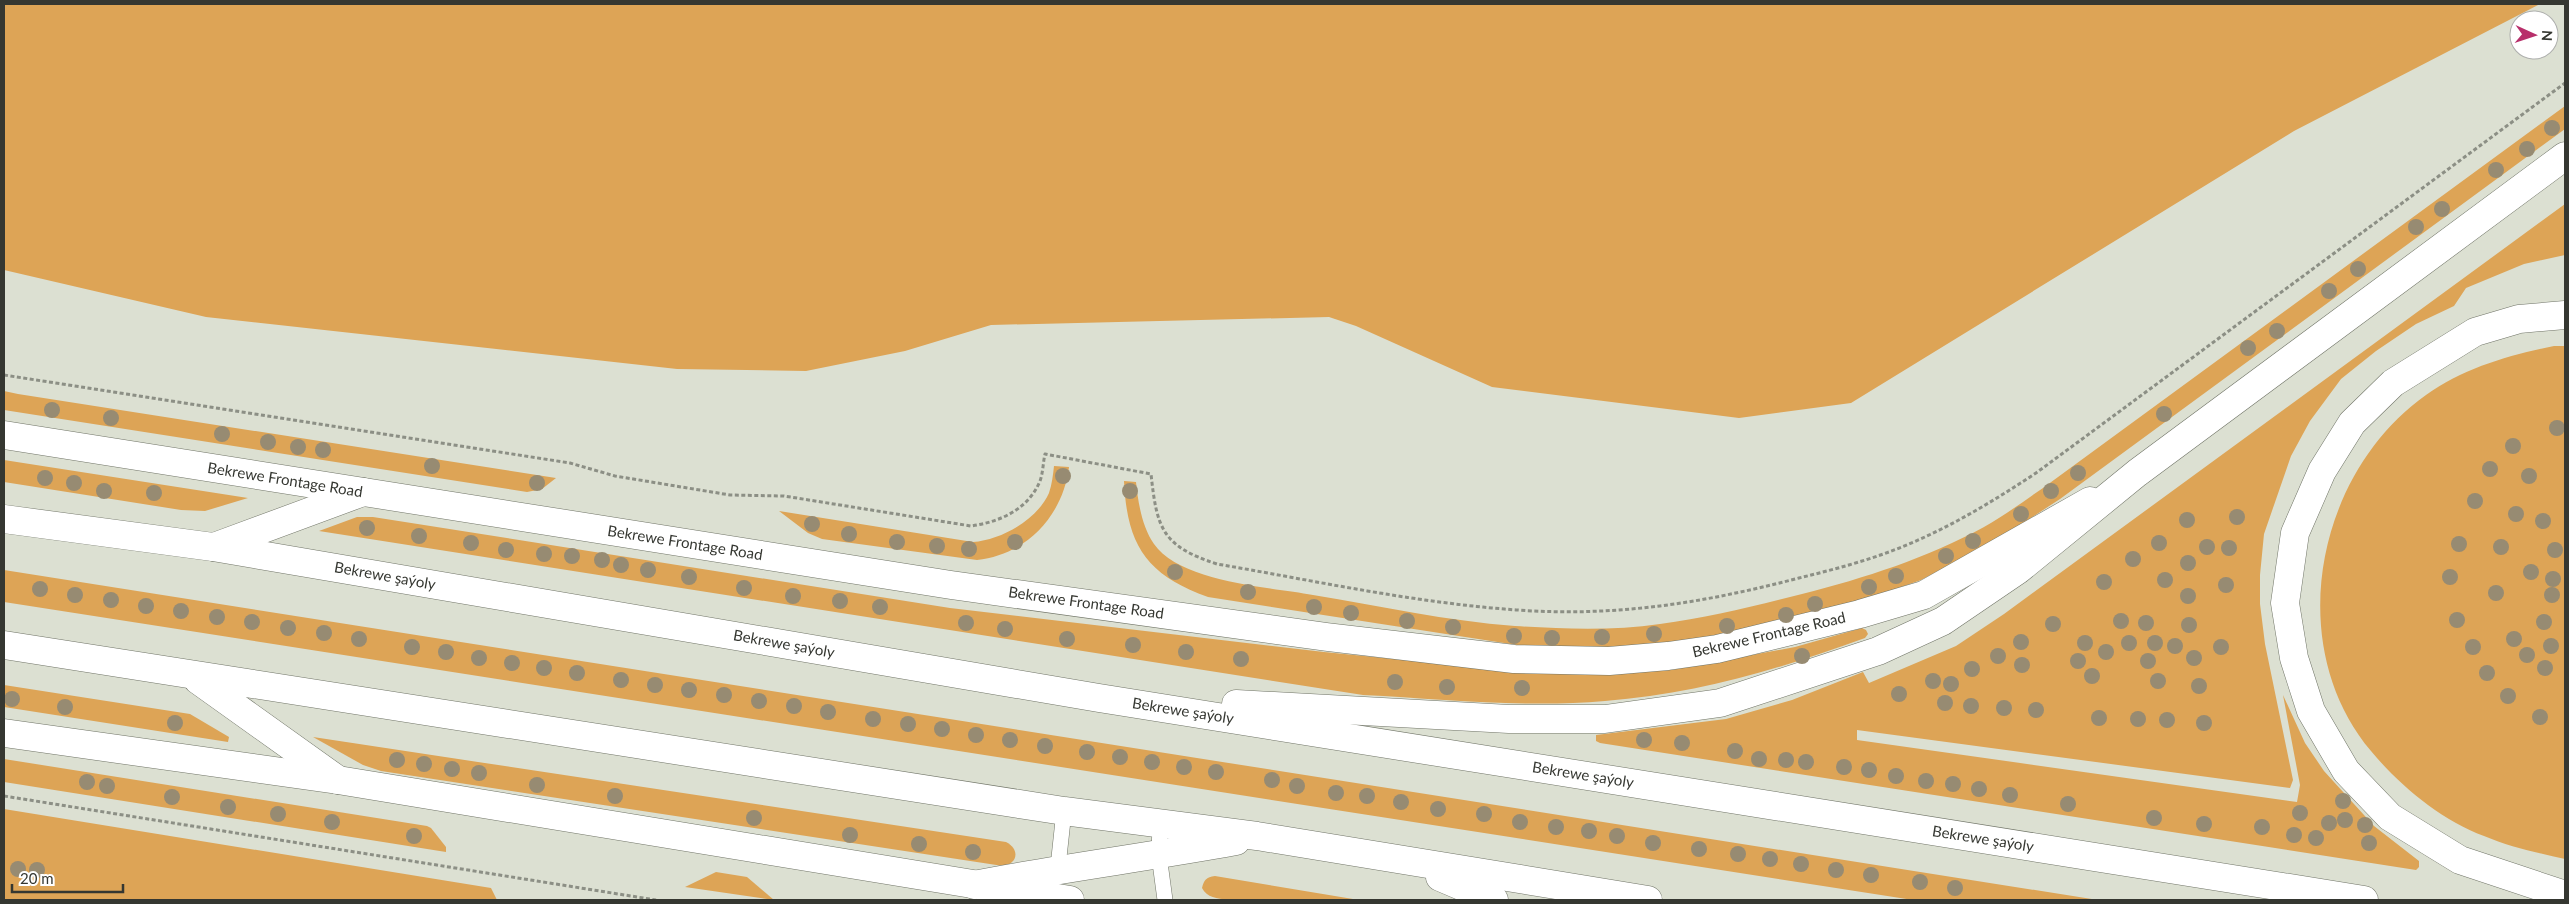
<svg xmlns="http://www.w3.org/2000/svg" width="2569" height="904" font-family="Lato,sans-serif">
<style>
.green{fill:#dda456}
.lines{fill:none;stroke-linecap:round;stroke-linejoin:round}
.service-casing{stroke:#707467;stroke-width:16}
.minor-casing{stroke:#707467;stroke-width:29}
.secondary-casing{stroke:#707467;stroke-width:29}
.path{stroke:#8c8f85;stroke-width:3;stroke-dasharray:4 2.5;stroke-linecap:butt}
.service{stroke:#fff;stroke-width:15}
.minor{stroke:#fff;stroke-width:28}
.secondary{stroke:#fff;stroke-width:28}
.tree{fill:#978b72}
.labels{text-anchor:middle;stroke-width:5;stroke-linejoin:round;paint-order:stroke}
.street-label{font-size:15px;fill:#353731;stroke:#fff}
</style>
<rect width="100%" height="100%" fill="#dce0d2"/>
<g class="green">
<polygon points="4,4 2540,4 2294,131 1851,403 1739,418 1492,387 1356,326 1329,317 991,325 905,351 806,371 677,369 206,317 4,270"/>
<path d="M2565,106V129L2060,499L1997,540L1921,580L1856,603L1716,636L1670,643L1608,647L1517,645L1208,597C1147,575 1127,546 1124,481L1136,482C1138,502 1142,527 1154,544C1180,582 1269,587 1313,595C1380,606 1447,621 1515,626C1563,629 1613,631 1660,624C1708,618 1755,606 1802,594C1865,578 1927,558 1984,527C2005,515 2024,501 2043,488Z"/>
<polygon points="2565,204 2565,255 2524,264 2466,288 2454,306 2416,324 2376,351 2341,379 2310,421 2291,456 2264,534 2260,575 2260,604 2265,644 2293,780 2290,788 1857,730 1857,740 2297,802 2300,785 2283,695 2305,743 2324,771 2374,826 2419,861 2419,867 2416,870 1600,743 1596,741 1596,735 1726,719 1792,700 1863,672 1869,683 1956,646 2004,614"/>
<path d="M2554,346H2565V859C2538,853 2510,847 2484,836C2441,820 2400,786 2371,751C2282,645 2316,473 2426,395C2464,368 2509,355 2554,346Z"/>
<polygon points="4,391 18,394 556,478 542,489 527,492 4,410"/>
<polygon points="4,460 248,498 205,511 181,510 4,482"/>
<path d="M1054,466L1069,467C1063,516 1026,555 977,560L822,539L808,533L779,511L973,542C1001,540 1037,520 1049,493C1052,484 1053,475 1054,466Z"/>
<path d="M357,517H373L950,608L1324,652L1515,671L1606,674L1671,670L1795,647L1862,628L1866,630L1868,634L1865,638C1780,669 1696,694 1605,701C1525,708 1443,699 1363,695L319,531Z"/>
<polygon points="4,570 2098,900 1913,900 4,602"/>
<polygon points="4,685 190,714 229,737 228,742 4,707"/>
<path d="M313,737L1006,842C1020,849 1018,864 1003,866L381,771L363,765Z"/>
<polygon points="4,759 427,826 431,828 446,847 446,852 4,782"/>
<polygon points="4,809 491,888 497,900 4,900"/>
<polygon points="716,872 747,877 774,900 685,887"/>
<path d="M1215,876L1359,900H1228C1217,898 1207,898 1202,888C1204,880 1206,877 1215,876Z"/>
</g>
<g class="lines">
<g class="service-casing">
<g id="service">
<polyline points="1160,823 1159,855 1165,900"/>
<polyline points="1057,876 1064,811"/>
</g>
</g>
<g class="minor-casing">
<g id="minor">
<polyline points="4,435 951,585 1327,637 1514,659 1609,661 1668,656 1717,649 1860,614 1924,595 2090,501"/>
<polyline points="4,733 338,780 1070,900"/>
</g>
</g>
<g class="secondary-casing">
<g id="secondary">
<polyline points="2565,315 2519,319 2475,332 2393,383 2352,423 2322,471 2295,533 2285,603 2294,658 2311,711 2346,771 2390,817 2460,860 2565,895"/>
<polyline points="4,519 213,547 1099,698 2364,900"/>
<polyline points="214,547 363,492"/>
<polyline points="4,645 1064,811 1257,836 1648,900"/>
<polyline points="198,680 338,780"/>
<polyline points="1236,704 1509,719 1605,719 1720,703 1878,651 1943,621 2018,570 2137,473 2565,156"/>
<polyline points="1440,877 1494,900"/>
<path d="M974,885C1061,868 1149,857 1236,841"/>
</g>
</g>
<g class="path">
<path d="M4,375L570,463L615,476L730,495L784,496L971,526C999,522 1028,510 1040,481C1043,473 1043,463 1045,454L1151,474C1157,529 1162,546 1217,564C1316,581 1416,603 1517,610C1617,617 1703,603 1799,578C1836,569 1874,559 1909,544C1954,525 1995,500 2036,473L2565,83"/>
<polyline points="4,796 656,900"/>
</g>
<use href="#service" class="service"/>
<use href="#minor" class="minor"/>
<use href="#secondary" class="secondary"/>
</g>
<g class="tree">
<circle cx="2552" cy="128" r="8"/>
<circle cx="2527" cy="149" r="8"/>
<circle cx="2496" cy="170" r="8"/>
<circle cx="2442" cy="209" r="8"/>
<circle cx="2416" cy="227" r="8"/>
<circle cx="2358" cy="269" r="8"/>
<circle cx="2329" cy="291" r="8"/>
<circle cx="2277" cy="331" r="8"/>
<circle cx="2248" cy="348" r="8"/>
<circle cx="52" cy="410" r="8"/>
<circle cx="2164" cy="414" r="8"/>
<circle cx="111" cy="418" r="8"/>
<circle cx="2557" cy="428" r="8"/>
<circle cx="222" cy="434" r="8"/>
<circle cx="268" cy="442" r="8"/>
<circle cx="2513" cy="446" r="8"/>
<circle cx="298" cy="447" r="8"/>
<circle cx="323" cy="450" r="8"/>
<circle cx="432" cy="466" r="8"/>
<circle cx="2490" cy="469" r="8"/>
<circle cx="2078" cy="473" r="8"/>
<circle cx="1063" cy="476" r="8"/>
<circle cx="2529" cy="476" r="8"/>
<circle cx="45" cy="478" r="8"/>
<circle cx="74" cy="483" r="8"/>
<circle cx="537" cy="483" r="8"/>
<circle cx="104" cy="491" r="8"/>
<circle cx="1130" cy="491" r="8"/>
<circle cx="2051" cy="491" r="8"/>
<circle cx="154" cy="493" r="8"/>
<circle cx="2475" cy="501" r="8"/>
<circle cx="2021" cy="514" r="8"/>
<circle cx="2516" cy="514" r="8"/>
<circle cx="2237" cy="517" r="8"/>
<circle cx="2187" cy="520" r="8"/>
<circle cx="2543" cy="521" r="8"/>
<circle cx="812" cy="524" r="8"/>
<circle cx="367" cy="528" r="8"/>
<circle cx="849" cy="534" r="8"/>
<circle cx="419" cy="536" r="8"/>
<circle cx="1973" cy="541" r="8"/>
<circle cx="897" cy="542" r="8"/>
<circle cx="1015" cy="542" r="8"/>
<circle cx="471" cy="543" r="8"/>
<circle cx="2159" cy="543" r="8"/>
<circle cx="2459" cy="544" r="8"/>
<circle cx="937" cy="546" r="8"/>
<circle cx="2207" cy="547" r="8"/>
<circle cx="2501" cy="547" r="8"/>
<circle cx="2229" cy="548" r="8"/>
<circle cx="969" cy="549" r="8"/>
<circle cx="506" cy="550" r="8"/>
<circle cx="2555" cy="550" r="8"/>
<circle cx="544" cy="554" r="8"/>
<circle cx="572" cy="556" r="8"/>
<circle cx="1946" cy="556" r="8"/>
<circle cx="2133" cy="559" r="8"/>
<circle cx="602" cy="560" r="8"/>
<circle cx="2188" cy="563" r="8"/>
<circle cx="621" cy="565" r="8"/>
<circle cx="648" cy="570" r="8"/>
<circle cx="1175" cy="572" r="8"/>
<circle cx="2531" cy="572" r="8"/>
<circle cx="1896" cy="576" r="8"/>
<circle cx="689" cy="577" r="8"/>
<circle cx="2450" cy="577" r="8"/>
<circle cx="2553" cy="579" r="8"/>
<circle cx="2165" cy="580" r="8"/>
<circle cx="2104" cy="582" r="8"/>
<circle cx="2226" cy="585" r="8"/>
<circle cx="1869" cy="587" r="8"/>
<circle cx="744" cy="588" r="8"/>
<circle cx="40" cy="589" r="8"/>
<circle cx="1248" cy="592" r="8"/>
<circle cx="2496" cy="593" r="8"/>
<circle cx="75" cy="595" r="8"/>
<circle cx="2552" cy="595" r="8"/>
<circle cx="793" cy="596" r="8"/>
<circle cx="2188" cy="596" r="8"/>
<circle cx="111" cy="600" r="8"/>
<circle cx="840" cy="601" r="8"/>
<circle cx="1815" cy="604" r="8"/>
<circle cx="146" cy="606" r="8"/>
<circle cx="880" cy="607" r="8"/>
<circle cx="1314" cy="607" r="8"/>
<circle cx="181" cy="611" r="8"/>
<circle cx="1351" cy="613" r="8"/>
<circle cx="1786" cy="615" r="8"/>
<circle cx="217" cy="617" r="8"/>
<circle cx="2457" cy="620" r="8"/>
<circle cx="1407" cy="621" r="8"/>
<circle cx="2121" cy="621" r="8"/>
<circle cx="252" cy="622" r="8"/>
<circle cx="2544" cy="622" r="8"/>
<circle cx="966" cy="623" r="8"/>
<circle cx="2146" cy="623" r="8"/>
<circle cx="2053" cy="624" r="8"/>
<circle cx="2189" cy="625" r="8"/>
<circle cx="1727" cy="626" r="8"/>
<circle cx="1453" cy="627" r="8"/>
<circle cx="288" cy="628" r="8"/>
<circle cx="1005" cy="629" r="8"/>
<circle cx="324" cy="633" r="8"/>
<circle cx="1654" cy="634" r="8"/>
<circle cx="1514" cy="636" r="8"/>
<circle cx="1602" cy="637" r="8"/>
<circle cx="1552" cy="638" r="8"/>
<circle cx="359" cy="639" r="8"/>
<circle cx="1067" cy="639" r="8"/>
<circle cx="2514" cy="639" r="8"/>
<circle cx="2021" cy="642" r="8"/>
<circle cx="2085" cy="643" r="8"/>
<circle cx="2129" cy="643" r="8"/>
<circle cx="2155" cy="643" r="8"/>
<circle cx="1133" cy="645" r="8"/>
<circle cx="2175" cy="646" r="8"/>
<circle cx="2551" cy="646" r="8"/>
<circle cx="412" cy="647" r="8"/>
<circle cx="2221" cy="647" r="8"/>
<circle cx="2473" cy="647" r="8"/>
<circle cx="446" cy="652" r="8"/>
<circle cx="1186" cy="652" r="8"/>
<circle cx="2106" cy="652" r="8"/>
<circle cx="2527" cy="655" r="8"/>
<circle cx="1802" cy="656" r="8"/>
<circle cx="1998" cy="656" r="8"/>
<circle cx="479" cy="658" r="8"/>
<circle cx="2194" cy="658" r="8"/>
<circle cx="1241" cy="659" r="8"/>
<circle cx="2078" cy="661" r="8"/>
<circle cx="2148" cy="661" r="8"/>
<circle cx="512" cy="663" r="8"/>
<circle cx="2022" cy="665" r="8"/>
<circle cx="544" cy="668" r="8"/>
<circle cx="2545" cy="668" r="8"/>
<circle cx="1972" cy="669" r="8"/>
<circle cx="577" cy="673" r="8"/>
<circle cx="2487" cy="673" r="8"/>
<circle cx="2092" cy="676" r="8"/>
<circle cx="621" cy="680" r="8"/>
<circle cx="1933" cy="681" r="8"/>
<circle cx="2158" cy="681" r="8"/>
<circle cx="1395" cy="682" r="8"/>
<circle cx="1951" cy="684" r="8"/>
<circle cx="655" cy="685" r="8"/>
<circle cx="2199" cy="686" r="8"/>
<circle cx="1447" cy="687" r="8"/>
<circle cx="1522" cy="688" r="8"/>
<circle cx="689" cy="690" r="8"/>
<circle cx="1899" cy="694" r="8"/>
<circle cx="724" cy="695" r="8"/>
<circle cx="2508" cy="696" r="8"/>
<circle cx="12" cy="699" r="8"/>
<circle cx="759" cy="701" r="8"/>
<circle cx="1945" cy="703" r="8"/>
<circle cx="794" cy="706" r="8"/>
<circle cx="1971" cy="706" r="8"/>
<circle cx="65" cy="707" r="8"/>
<circle cx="2004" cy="708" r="8"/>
<circle cx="2036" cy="710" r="8"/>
<circle cx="828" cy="712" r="8"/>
<circle cx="2540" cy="717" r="8"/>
<circle cx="2099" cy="718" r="8"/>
<circle cx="873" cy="719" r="8"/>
<circle cx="2138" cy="719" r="8"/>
<circle cx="2167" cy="720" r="8"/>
<circle cx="175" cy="723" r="8"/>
<circle cx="2204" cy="723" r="8"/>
<circle cx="908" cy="724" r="8"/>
<circle cx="942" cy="729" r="8"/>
<circle cx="976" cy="735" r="8"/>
<circle cx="1010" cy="740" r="8"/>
<circle cx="1644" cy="740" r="8"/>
<circle cx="1682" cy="743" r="8"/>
<circle cx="1045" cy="746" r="8"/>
<circle cx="1735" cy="751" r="8"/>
<circle cx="1087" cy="752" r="8"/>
<circle cx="1120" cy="757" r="8"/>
<circle cx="1759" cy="759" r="8"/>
<circle cx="397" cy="760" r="8"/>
<circle cx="1786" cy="760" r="8"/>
<circle cx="1152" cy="762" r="8"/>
<circle cx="1806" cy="762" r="8"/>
<circle cx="424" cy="764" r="8"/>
<circle cx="1184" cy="767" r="8"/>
<circle cx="1844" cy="767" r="8"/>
<circle cx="452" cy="769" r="8"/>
<circle cx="1869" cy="770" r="8"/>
<circle cx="1216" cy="772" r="8"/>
<circle cx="479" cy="773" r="8"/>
<circle cx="1896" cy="776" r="8"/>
<circle cx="1272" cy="780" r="8"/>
<circle cx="1926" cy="781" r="8"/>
<circle cx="87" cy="782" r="8"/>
<circle cx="1953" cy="784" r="8"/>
<circle cx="537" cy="785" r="8"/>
<circle cx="107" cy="786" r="8"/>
<circle cx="1297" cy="786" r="8"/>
<circle cx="1979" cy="789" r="8"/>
<circle cx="1336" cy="793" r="8"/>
<circle cx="2010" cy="795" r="8"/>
<circle cx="615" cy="796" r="8"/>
<circle cx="1367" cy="796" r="8"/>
<circle cx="172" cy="797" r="8"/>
<circle cx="2343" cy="801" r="8"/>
<circle cx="1401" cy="802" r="8"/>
<circle cx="2068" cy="804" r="8"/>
<circle cx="228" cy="807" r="8"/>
<circle cx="1438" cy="809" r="8"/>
<circle cx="2300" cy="813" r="8"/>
<circle cx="278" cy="814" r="8"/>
<circle cx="1484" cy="814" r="8"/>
<circle cx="754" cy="818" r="8"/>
<circle cx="2154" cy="818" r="8"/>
<circle cx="2345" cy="820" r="8"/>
<circle cx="332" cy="822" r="8"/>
<circle cx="1520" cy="822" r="8"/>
<circle cx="2329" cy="823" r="8"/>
<circle cx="2204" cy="824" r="8"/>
<circle cx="2365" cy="825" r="8"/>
<circle cx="1556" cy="827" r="8"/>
<circle cx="2262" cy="827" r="8"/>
<circle cx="1589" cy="831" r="8"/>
<circle cx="850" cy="835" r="8"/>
<circle cx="2294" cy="835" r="8"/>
<circle cx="414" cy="836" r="8"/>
<circle cx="1617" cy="836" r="8"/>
<circle cx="2316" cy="838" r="8"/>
<circle cx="1653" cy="843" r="8"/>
<circle cx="2369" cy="843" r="8"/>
<circle cx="919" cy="844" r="8"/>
<circle cx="1699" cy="849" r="8"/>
<circle cx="973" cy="852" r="8"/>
<circle cx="1738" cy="854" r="8"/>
<circle cx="1770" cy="859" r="8"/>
<circle cx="1801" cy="864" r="8"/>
<circle cx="18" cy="869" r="8"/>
<circle cx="37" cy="870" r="8"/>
<circle cx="1836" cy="870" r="8"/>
<circle cx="1871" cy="875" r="8"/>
<circle cx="1920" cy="882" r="8"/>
<circle cx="1955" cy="888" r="8"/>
</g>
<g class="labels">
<g class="street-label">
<text transform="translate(285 480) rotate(9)" y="5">Bekrewe Frontage Road</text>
<text transform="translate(685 543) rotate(9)" y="5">Bekrewe Frontage Road</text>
<text transform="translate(385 576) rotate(10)" y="5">Bekrewe şaýoly</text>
<text transform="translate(1086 603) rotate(8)" y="5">Bekrewe Frontage Road</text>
<text transform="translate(1769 635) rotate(-13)" y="5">Bekrewe Frontage Road</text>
<text transform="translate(784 644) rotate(10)" y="5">Bekrewe şaýoly</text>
<text transform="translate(1183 711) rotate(9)" y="5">Bekrewe şaýoly</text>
<text transform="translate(1583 775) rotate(9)" y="5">Bekrewe şaýoly</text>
<text transform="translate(1983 839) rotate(9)" y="5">Bekrewe şaýoly</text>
</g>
</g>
<rect width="2569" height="904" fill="none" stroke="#353731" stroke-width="10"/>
<g transform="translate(2534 35) rotate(93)"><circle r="24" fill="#ffffff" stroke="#aeafad"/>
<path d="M0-4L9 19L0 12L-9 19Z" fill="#b82f6b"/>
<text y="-8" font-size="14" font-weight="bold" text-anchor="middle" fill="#353731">N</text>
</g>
<path d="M12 884v8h111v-8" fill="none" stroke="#353731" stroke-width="2.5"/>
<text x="20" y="884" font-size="15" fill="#353731" stroke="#ffffff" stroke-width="4" paint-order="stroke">20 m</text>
</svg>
